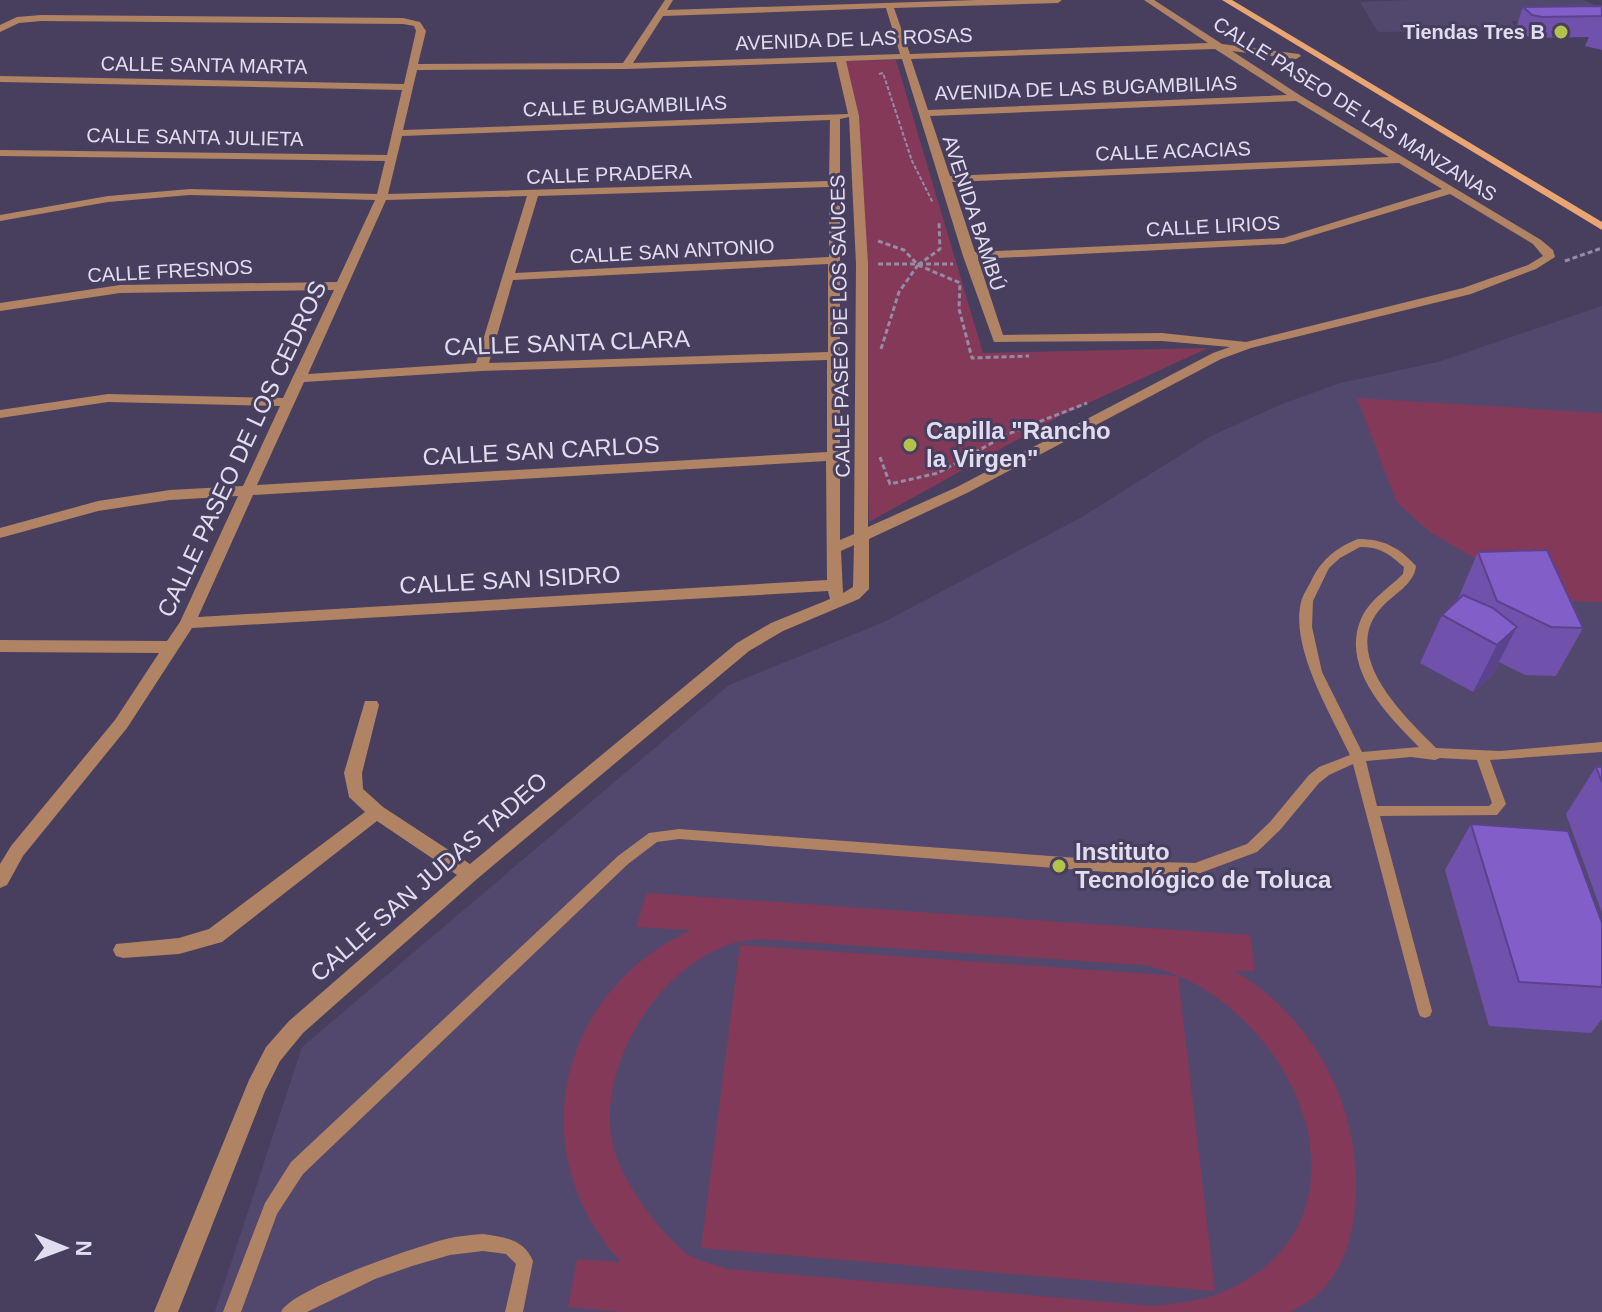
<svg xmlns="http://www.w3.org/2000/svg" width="1602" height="1312" font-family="Arial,sans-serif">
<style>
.built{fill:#52486e}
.green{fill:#843958;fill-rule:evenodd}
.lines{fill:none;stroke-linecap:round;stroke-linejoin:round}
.path-far1{stroke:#938ca6;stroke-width:2;stroke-dasharray:4 2;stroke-linecap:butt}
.path{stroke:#938ca6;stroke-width:3;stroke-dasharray:5 3;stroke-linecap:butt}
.service{fill:#b08364;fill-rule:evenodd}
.minor{fill:#b08364;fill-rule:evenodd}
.secondary{fill:#eba572;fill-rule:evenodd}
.wall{fill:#7052ac}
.shaded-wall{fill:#5b428c}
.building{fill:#825fc8;stroke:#5b428c;stroke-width:2}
.poi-dot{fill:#b3c24b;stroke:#483f5f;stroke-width:3}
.labels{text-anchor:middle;stroke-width:6;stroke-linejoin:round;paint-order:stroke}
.far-poi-label{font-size:20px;font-weight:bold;fill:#e1ddf0;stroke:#483f5f;text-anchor:end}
.far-street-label{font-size:20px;fill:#e1ddf0;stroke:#483f5f}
.street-label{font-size:24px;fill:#e1ddf0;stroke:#483f5f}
.poi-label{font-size:24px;font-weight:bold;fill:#e1ddf0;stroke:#483f5f;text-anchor:start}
</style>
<rect width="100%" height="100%" fill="#483f5f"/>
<g class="built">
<polygon points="1411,0 1583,0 1597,6 1602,18 1511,21 1518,30 1378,32 1360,2"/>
<polygon points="1602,306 1602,1312 215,1312 302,1047 729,685 884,622 1082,517 1211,436 1282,404 1340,383 1438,362"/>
</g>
<g class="green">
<polygon points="896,60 983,353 1208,348 1060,416 869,522 859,122 845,61"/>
<polygon points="1357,398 1602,413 1602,602 1569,601 1515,581 1431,533 1397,503"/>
<path d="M647,893L1250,935L1255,971H1234C1323,1022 1371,1129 1352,1228C1345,1266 1325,1297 1289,1312H622L568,1307L577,1259L621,1262C521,1153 557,992 691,930L636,927ZM758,939L1144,965C1191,975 1229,1002 1260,1038C1330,1120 1338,1242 1225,1291C1203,1301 1178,1303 1154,1306L727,1269C715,1265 698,1261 687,1254C660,1233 623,1182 614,1149C593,1073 655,970 728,945C737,941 748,941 758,939Z"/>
<polygon points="740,945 1178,976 1215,1291 701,1248"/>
</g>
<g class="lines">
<polyline class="path-far1" points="879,74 883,73 912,161 933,203"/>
<g class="path">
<polyline points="878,241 904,250 918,265 960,283 959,309 972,358 1029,356"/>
<polyline points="1565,261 1602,248"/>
<polyline points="878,264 953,264"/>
<polyline points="918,265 940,249 939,222"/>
<polyline points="881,349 899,292 918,265"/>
<polyline points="880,457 890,484 938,473 1008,434 1087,403"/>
</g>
<g class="service">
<path d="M1358,539C1383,539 1399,547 1416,566C1414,585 1393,594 1381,608C1339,655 1404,716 1436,748L1500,751L1602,742V752L1490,760L1506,804L1497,815L1380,816L1432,1011L1430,1016L1425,1018L1420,1016L1418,1011L1353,764L1329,775L1319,783L1280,830L1257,852L1195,875L1120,873L679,839L657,842L628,864L303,1174L277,1214L241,1312H223L265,1203L291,1162L618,856L649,833L679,829L1120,861L1195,863L1247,844L1270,822L1309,775L1319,767L1350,755C1331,714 1290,648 1301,602C1303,594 1309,586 1312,579C1322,559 1337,547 1358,539ZM1360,547C1381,547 1389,554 1404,567L1403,574C1389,588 1369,600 1361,619C1340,668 1388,716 1419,747L1362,752L1322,672L1312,627L1313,601L1329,568L1340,558ZM1411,757L1435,760L1440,758L1477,760L1492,803L1489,806H1377L1366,761Z"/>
<path d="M483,1234C504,1237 524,1239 533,1261L523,1312H505L516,1264L506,1254L483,1251L450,1255L412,1266L375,1279L307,1312H281C291,1289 418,1246 446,1239C458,1236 471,1235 483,1234Z"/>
</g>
<path class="minor" d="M665,0H673L667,10L977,0H1062L1058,3L894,8L910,54L1208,43L1144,0H1154L1222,44L1299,54L1301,56L1296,59L1232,51L1301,96L1541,240L1553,250L1555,257L1536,269L1471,294L1251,348L1221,359L967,493L869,539V589L859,599L783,631L749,651L477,879L303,1033L280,1061L265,1091L178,1312H154L249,1080L266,1047L289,1021L457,875L377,821L222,942L179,954L123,958L116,956L113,950L116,944L179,938L209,929L365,812L349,797L344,773L365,701H377L379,705L362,773L363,789L383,807L470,864L737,643L771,623L830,599L828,591L192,628L127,728L23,856L7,885L0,888V864L11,846L115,720L159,653L0,652V640L167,641L180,622L238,496L170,500L98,511L0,538V528L98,501L170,490L243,486L280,406L108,402L0,418V410L108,394L283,398L334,290L120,293L0,311V303L120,285L337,282L375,200L190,195L108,202L0,221V215L108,196L190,189L377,194L385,161L0,156V150L387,155L402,90L0,82V76L404,84L416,31L414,26L403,24L41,21L19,23L0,32V25L17,17L41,15L403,18L420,22L426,31L418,64L623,63ZM886,8L900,54L633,63L663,16ZM1215,49L1287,95L928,110L911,59ZM902,59L963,256L994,342L1162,341L1230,347L1213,353L957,487L868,527V264L859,116L846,61ZM836,62L848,114L403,130L417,70L626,69ZM1296,101L1389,157L950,176L930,116ZM849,117L856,264L854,534L840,540V459L843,456L840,453V359L842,356L840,353V186L842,184L840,182V119ZM830,120L829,181L388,194L402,136ZM1399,163L1442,189L1283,238L975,252L952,182ZM829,187V257L515,273L538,196ZM1450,194L1533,244L1543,256L1528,265L1463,288L1246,342L1162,333L1003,335L978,259L1284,244ZM527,196L476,363L308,374L386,200ZM828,264V352L489,363L513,280ZM827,360V452L257,485L304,382L481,371ZM826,461L827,580L198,617L253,495ZM854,545L853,587L843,593L841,551Z"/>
<polygon class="secondary" points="1222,0 1232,0 1602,222 1602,230"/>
</g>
<g class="wall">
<polygon points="1602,6 1602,50 1585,46 1589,37 1535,38 1525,36 1516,28 1523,7"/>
<polygon points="1478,552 1583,628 1556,676 1525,675 1499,662 1492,675 1473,692 1420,663 1442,615 1457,601"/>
<polygon points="1596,767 1602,767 1602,913 1566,814"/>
<polygon points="1471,824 1602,923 1602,1019 1591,1033 1489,1026 1445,870"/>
</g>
<polygon class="shaded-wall" points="1517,627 1492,675 1473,692 1497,645"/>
<g class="building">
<polygon points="1602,6 1602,16 1542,17 1532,15 1523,7"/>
<polygon points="1547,550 1583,628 1551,627 1497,601 1478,552"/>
<polygon points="1463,595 1493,608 1517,627 1497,645 1442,615"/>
<polygon points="1596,767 1602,767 1602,782"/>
<polygon points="1471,824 1568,831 1602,923 1602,987 1519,982"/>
</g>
<g class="poi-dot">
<circle cx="1561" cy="32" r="8"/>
<circle cx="910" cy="445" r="8"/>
<circle cx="1059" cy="866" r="8"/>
</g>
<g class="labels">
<g class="far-poi-label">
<text x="1545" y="39">Tiendas Tres B</text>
</g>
<g class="far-street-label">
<text transform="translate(854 39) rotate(-2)" y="7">AVENIDA DE LAS ROSAS</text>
<text transform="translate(204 65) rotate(1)" y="7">CALLE SANTA MARTA</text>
<text transform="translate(1086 88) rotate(-2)" y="7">AVENIDA DE LAS BUGAMBILIAS</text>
<text transform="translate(625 106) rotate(-2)" y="7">CALLE BUGAMBILIAS</text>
<text transform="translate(1355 109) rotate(32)" y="7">CALLE PASEO DE LAS MANZANAS</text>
<text transform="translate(195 137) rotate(1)" y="7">CALLE SANTA JULIETA</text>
<text transform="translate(1173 151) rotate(-2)" y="7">CALLE ACACIAS</text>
<text transform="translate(609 174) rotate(-2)" y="7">CALLE PRADERA</text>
<text transform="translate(974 213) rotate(72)" y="7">AVENIDA BAMBÚ</text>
<text transform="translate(1213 226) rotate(-3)" y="7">CALLE LIRIOS</text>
<text transform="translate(672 251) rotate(-3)" y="7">CALLE SAN ANTONIO</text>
<text transform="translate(170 271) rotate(-3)" y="7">CALLE FRESNOS</text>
<text transform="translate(840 326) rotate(-91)" y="7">CALLE PASEO DE LOS SAUCES</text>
</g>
<g class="street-label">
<text transform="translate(567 343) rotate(-2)" y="8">CALLE SANTA CLARA</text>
<text transform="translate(242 449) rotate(-65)" y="8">CALLE PASEO DE LOS CEDROS</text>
<text transform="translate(541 451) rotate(-3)" y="8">CALLE SAN CARLOS</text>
<text transform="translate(510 580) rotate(-3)" y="8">CALLE SAN ISIDRO</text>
<text transform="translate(429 877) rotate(-41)" y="8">CALLE SAN JUDAS TADEO</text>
</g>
<g class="poi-label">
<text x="926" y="439">Capilla "Rancho<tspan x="926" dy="28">la Virgen"</tspan></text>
<text x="1075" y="860">Instituto<tspan x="1075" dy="28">Tecnológico de Toluca</tspan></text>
</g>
</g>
<g transform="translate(64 1248) rotate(91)" stroke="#483f5f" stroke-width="6" paint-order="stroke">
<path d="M0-6L14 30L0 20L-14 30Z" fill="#e1ddf0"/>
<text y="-12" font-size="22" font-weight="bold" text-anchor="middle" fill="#e1ddf0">N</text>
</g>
</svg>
